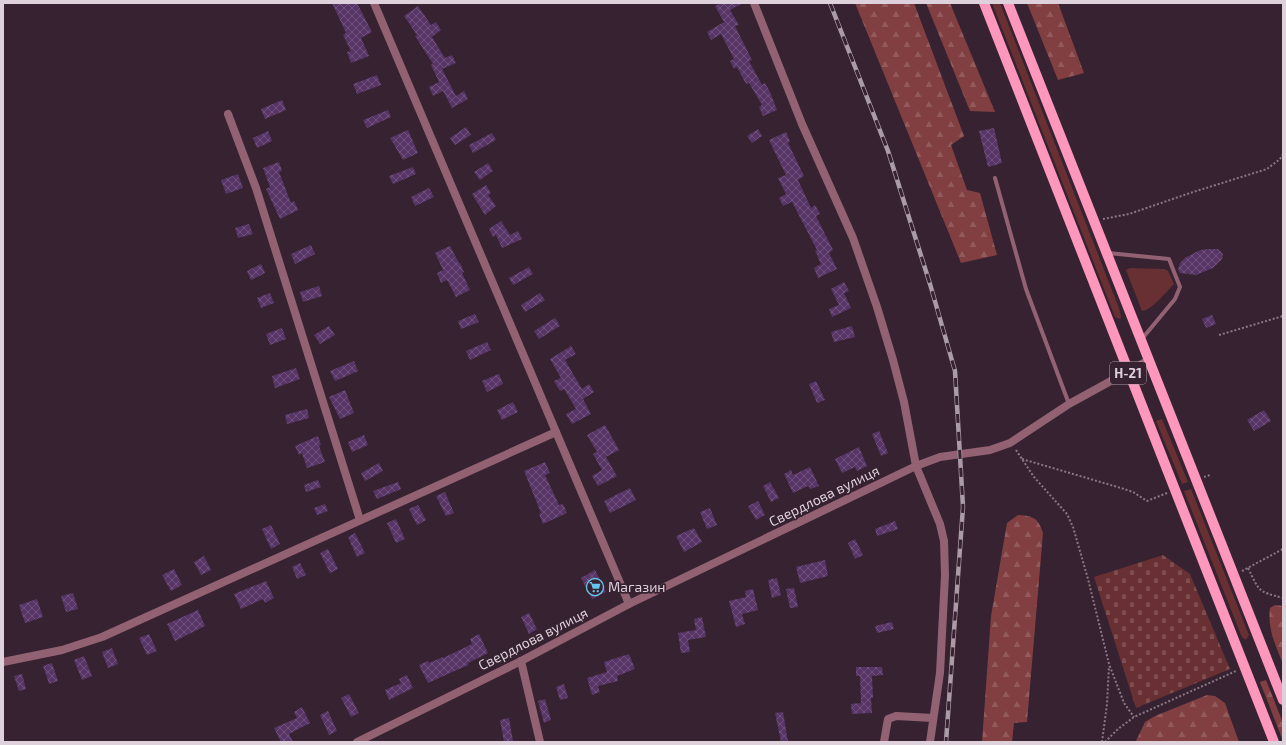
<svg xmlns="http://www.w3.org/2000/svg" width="1286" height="745" font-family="'Exo 2',sans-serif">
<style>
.grass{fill:#683032}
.forest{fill:url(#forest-firs)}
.cemetery{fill:url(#cemetery-stones)}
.building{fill:url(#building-cross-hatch)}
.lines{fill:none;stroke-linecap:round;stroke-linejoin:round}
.path{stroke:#8a7885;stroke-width:2;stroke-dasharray:2 2;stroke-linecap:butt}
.service{stroke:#936272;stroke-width:4}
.minor{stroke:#936272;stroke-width:8}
.tertiary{stroke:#936272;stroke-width:8}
.primary{stroke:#fd97bb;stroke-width:10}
.rail-casing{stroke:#ab9ba7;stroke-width:4.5}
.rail{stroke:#372231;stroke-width:3;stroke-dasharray:9;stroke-linecap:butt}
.labels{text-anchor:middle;stroke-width:3.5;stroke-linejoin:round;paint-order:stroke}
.shield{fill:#372231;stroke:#ad9ca8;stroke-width:1}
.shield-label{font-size:13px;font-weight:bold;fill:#dfd1db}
.street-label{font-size:14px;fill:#dfd1db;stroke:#372231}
.poi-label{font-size:14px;fill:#dfd1db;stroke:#372231;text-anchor:start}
</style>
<defs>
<pattern id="forest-firs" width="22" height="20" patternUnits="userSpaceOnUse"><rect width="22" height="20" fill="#813f41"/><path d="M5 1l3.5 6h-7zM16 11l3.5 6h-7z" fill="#925a5c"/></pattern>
<pattern id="cemetery-stones" width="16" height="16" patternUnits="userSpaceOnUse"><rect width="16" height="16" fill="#683032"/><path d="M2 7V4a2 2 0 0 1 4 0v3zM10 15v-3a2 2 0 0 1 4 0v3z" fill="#7d4d4f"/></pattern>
<pattern id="building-cross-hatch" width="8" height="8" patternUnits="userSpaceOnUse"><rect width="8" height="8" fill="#573567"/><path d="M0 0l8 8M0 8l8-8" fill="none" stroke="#6f517c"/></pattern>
</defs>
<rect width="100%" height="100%" fill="#372231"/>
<g class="grass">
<polygon points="992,3 1000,3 1119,308 1121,317 1120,319 1115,317"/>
<path d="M1130,268L1164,269L1168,271L1174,284C1166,292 1152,310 1142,311L1126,270Z"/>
<polygon points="1162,419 1188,482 1182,484 1156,421"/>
<polygon points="1191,489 1249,635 1246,640 1243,638 1241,635 1184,491"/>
</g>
<g class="forest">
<polygon points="855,3 914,3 964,136 951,145 967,190 980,193 997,255 961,263"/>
<polygon points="926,3 950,3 995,112 970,111"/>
<polygon points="1027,3 1058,3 1084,73 1058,80"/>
<path d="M1018,515C1034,516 1038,518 1043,533L1027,722L1014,723L1012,742H982L991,616L1007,523Z"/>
<path d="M1275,605L1283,606V664C1276,646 1267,628 1270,608Z"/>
<polygon points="1266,680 1283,723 1283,741 1260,682"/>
<polygon points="1207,695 1215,696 1225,703 1239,742 1133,742 1136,741 1145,722 1155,716"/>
</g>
<polygon class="cemetery" points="1163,555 1190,574 1230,669 1136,708 1094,577"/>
<g class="building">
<polygon points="332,3 357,3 372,32 361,38 369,56 351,63 347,52 351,51 343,35 346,33"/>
<polygon points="721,3 743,3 730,10 739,25 735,26 752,60 749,61 762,85 765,83 770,92 777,110 763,116 759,107 762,105 749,83 746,84 737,67 734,69 730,61 734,59 721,34 711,40 707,32 724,22 715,6"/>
<polygon points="418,6 431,25 436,22 441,30 432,37 445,58 452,55 456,63 442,69 456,96 464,91 468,99 452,108 443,91 433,96 429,87 439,82 431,65 433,64 415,36 417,35 404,16"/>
<polygon points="377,75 381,85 357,94 353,84"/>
<polygon points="282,100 286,110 265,119 261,109"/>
<polygon points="388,110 391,117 367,128 363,120"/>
<polygon points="466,127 471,135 455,145 450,138"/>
<polygon points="994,128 1002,163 988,167 979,131"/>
<polygon points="758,129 762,136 752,143 747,136"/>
<polygon points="408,130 418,153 403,160 390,138"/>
<polygon points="268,131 272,141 257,148 253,138"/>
<polygon points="786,132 790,141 788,143 804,176 798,180 811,208 815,205 820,214 816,216 833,250 829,253 837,269 818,278 814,268 821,264 815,251 817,250 792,202 783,206 779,198 786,194 778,178 786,175 769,140"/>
<polygon points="492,133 496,140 473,153 469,145"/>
<polygon points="279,162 282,171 279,172 291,203 294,201 298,210 280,219 266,189 270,187 263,168"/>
<polygon points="488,163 493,171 480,180 474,172"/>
<polygon points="413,167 416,174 393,184 389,176"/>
<polygon points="238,174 243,188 226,194 221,180"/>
<polygon points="486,185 491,193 488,195 496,206 485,215 472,194"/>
<polygon points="429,188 434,197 415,206 411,197"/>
<polygon points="501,221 510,235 518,231 522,239 502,248 496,235 493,237 489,229"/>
<polygon points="249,224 253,234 238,238 235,228"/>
<polygon points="311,245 315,254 295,264 291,254"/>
<polygon points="450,246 459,263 460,263 464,272 462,273 470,290 456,297 447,280 441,283 437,273 443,270 435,253"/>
<polygon points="1209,249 1218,249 1223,254 1222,259 1213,268 1196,275 1180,273 1178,269 1180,263 1185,258 1200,250"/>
<polygon points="261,264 265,273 251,280 247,271"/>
<polygon points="529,267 533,274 513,285 509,278"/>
<polygon points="844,282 849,291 844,293 851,308 832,317 829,309 839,305 831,289"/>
<polygon points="319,286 322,296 303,302 300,292"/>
<polygon points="270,293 274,303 261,308 257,298"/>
<polygon points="540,293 545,300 525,312 521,305"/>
<polygon points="475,314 479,322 461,329 458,321"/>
<polygon points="1212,315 1216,324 1206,328 1202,319"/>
<polygon points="555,318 560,326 539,339 534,331"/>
<polygon points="329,326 335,335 320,344 314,335"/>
<polygon points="852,326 855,337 834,342 831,332"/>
<polygon points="282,328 286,339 270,345 266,334"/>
<polygon points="487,342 491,350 470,360 466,351"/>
<polygon points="571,346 576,354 565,360 582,389 589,384 594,392 583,399 591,414 572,424 566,414 576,409 564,389 560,391 554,381 561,378 550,359"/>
<polygon points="354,361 358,371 335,381 330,371"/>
<polygon points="296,368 300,379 275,388 272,376"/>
<polygon points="499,374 503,384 487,392 482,381"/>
<polygon points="816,381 825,400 817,403 809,384"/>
<polygon points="345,390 354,413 340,419 329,397"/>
<polygon points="513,402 518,412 502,420 497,410"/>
<polygon points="307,409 309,418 287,424 285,415"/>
<polygon points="1264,410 1271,421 1254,431 1247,420"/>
<polygon points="605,425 619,450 606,457 617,476 598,486 592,476 602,470 593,454 597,452 587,435"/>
<polygon points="879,431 888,453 881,456 872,434"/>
<polygon points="364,435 368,445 352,452 348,442"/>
<polygon points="318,436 321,445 319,446 325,462 307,468 302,453 299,455 295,446"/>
<polygon points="859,447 867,466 857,471 855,467 842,473 835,459"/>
<polygon points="545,462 550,473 545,475 559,505 563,504 567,513 543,524 539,514 541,513 524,471"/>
<polygon points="379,463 383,471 365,481 361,473"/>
<polygon points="810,467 819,486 810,489 808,486 793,493 784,474 791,470 793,475"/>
<polygon points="318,480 321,487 306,492 304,485"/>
<polygon points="398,482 401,489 377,499 373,491"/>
<polygon points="770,482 779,498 771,502 763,486"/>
<polygon points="630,488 636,500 610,513 604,501"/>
<polygon points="445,492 454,513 446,516 436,496"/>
<polygon points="758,501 765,515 756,520 748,506"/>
<polygon points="325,504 328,511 317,515 314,508"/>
<polygon points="418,505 426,520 417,525 409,509"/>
<polygon points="710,508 717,525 707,529 700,512"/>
<polygon points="396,519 405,539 396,543 387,523"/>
<polygon points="895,521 898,529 877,536 875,529"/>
<polygon points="271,525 280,544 271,549 262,529"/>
<polygon points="694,528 702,542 684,552 676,536"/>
<polygon points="355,533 365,553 357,557 348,537"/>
<polygon points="855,539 863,555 855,559 848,543"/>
<polygon points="328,549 338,569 330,573 320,553"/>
<polygon points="204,556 211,570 201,575 194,562"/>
<polygon points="825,560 828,576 800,583 796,567"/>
<polygon points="300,563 306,575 297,579 292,567"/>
<polygon points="174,569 182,585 171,591 162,575"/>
<polygon points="595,570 606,592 592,599 581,578"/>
<polygon points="777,578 781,595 772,598 768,580"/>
<polygon points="266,581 274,598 265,603 263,599 241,609 234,594"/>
<polygon points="794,588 798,607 790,608 786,589"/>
<polygon points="753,589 758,610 742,614 745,624 736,627 729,601 746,597 745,591"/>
<polygon points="73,593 78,609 66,612 61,596"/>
<polygon points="37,599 43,617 25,623 19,605"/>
<polygon points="198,610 205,626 175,641 167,624"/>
<polygon points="529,613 537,629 529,634 521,617"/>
<polygon points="702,617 706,637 688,640 690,652 681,653 678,633 696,630 694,619"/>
<polygon points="892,622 894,629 877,633 875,626"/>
<polygon points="149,634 157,651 147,655 139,638"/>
<polygon points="479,634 488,653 468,663 468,665 428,683 419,665 428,661 429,663 443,657 443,658 472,644 470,639"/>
<polygon points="112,648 118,664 108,668 102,652"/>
<polygon points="629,654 635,669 617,676 618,681 598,686 600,692 592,695 587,678 607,672 604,662"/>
<polygon points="84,656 92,676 82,680 74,660"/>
<polygon points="52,663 58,681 49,684 43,666"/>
<polygon points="856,667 882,667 883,675 872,676 873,698 871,698 872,713 852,714 851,704 861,703 860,676 856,676"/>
<polygon points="22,674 26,689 19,691 14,676"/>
<polygon points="407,675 413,688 389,700 385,690 401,683 399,679"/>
<polygon points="564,684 568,698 560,700 556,687"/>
<polygon points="349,694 359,713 351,717 341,698"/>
<polygon points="545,699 551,720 544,723 538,701"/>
<polygon points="302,707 310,723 289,734 293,742 281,742 274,728 297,718 294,712"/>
<polygon points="328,711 337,731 329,735 320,715"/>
<polygon points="783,712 788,742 781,742 775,713"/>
<polygon points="509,718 513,741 504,742 500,720"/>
</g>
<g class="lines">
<g class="path">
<polyline points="1103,219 1129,214 1190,193 1267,169 1280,159 1283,154"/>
<polyline points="1219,335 1283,316"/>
<polyline points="1016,450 1034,477 1067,514 1073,527 1088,579 1109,664 1124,703 1134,717"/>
<polyline points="1022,459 1121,488 1133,492 1147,501 1167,493"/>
<polyline points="1204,477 1210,475"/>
<path d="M1248,568C1260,592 1257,591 1283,598"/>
<polyline points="1242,571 1283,549"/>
<polyline points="1102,742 1107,704 1109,666"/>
<polyline points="1105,742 1118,729 1134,717 1236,671"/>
</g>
<g class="service">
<polyline points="995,178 1026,289 1069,404"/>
<polyline points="1108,253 1169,259 1180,287 1175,299 1141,340"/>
</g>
<g class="minor">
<polyline points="374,3 629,604"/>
<polyline points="754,3 802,124 853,238 877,307 893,360 904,402 916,466 940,524 944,541 945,575 940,673 930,742"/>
<polyline points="228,114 256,188 360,520"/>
<polyline points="521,661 540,742"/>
<polyline points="3,662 62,650 102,637 556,432"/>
<polyline points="884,742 888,719 896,716 933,718"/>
</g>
<polyline class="tertiary" points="357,742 521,661 629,604 916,466 940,457 990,450 1010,443 1069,404 1149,360"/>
<g class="primary">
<polyline points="984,3 1274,742"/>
<polyline points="1008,3 1283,700"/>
</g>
<g class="rail-casing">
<polyline id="rail" points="830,3 888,151 930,284 955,371 963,507 946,742"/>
</g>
<use href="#rail" class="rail"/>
</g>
<defs>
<g id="supermarket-ring" transform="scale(0.9)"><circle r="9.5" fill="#372231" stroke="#64c5ee" stroke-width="1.5"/><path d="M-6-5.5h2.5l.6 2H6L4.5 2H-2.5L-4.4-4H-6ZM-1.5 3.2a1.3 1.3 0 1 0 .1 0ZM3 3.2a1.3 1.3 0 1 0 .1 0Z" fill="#64c5ee"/></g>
</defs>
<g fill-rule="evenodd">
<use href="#supermarket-ring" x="595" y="587"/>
</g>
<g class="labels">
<rect class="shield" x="1110" y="362" width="36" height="22" rx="3"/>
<g class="shield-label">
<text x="1128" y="378">Н-21</text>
</g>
<g class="street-label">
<text transform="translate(824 496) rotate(-26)" y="5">Свердлова вулиця</text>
<text transform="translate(533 639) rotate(-27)" y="5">Свердлова вулиця</text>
</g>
<g class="poi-label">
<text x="608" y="592">Mагазин</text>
</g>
</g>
<rect width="1286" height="745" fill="none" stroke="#dfd1db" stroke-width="8"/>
</svg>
